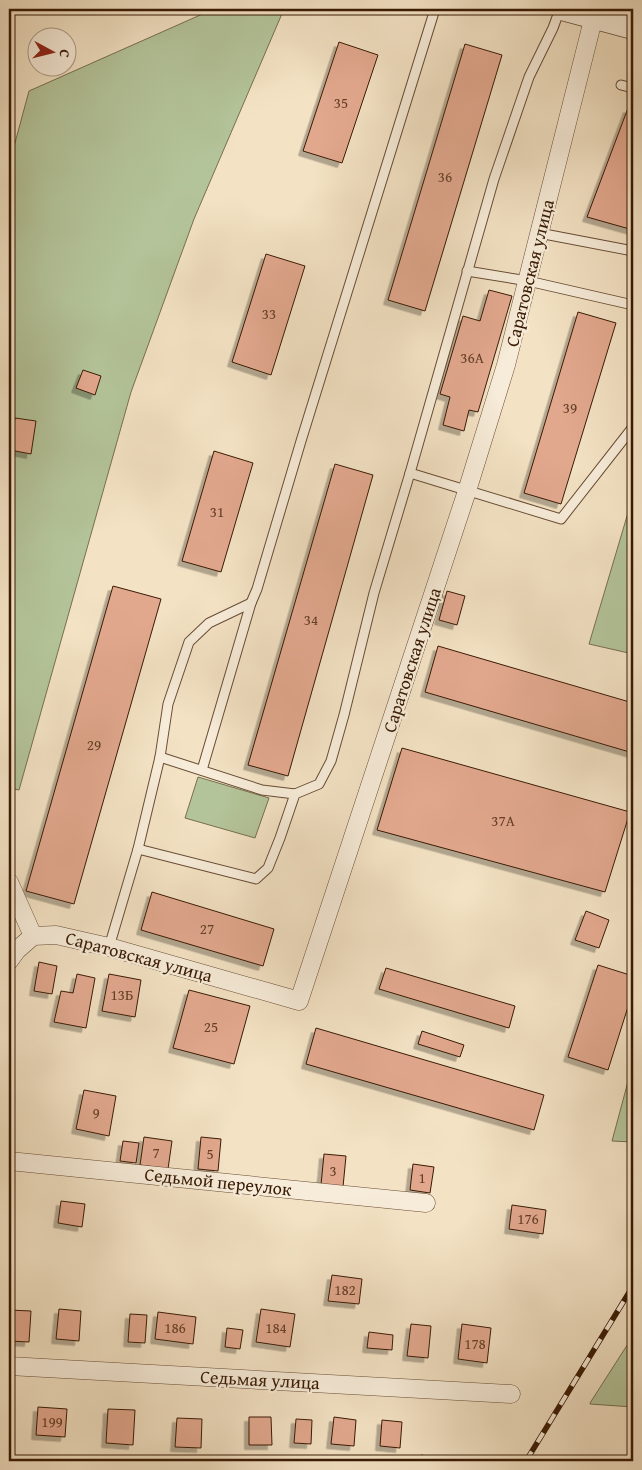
<svg xmlns="http://www.w3.org/2000/svg" width="642" height="1470" font-family="'Gentium Book Plus',serif">
<style>
.green{fill:#b4c49a;stroke:#766f4f}
.building{fill:#e2a88e;stroke:#391a04;filter:url(#shadow)}
.lines{fill:none;stroke-linecap:round;stroke-linejoin:round}
.service-casing{stroke:#684c34;stroke-width:11}
.minor-casing{stroke:#684c34;stroke-width:19}
.tertiary-casing{stroke:#684c34;stroke-width:24}
.service{stroke:#f7ecd9;stroke-width:9}
.minor{stroke:#f7ecd9;stroke-width:18}
.tertiary{stroke:#f7ecd9;stroke-width:22}
.rail-casing{stroke:#391a04;stroke-width:5.5}
.rail{stroke:#f7ecd9;stroke-width:4;stroke-dasharray:11;stroke-linecap:butt}
.labels{text-anchor:middle;stroke-width:4.5;stroke-linejoin:round;paint-order:stroke}
.number-label{font-size:15px;fill:#633e26}
.street-label{font-size:18px;fill:#391a04;stroke:#f7ecd9}
</style>
<defs>
<filter id="shadow"><feDropShadow dx="-4.5" dy="4.5" stdDeviation="0" flood-color="#0004"/></filter>
</defs>
<rect width="100%" height="100%" fill="#f3e2c4"/>
<filter id="stains"><feTurbulence type="fractalNoise" baseFrequency=".004" numOctaves="4"/><feColorMatrix values="0 0 0 0 .2 0 0 0 0 .09 0 0 0 0 .02 0 0 0 .5 -.17"/></filter>
<radialGradient id="worn" r=".72"><stop offset=".6" stop-color="#630" stop-opacity="0"/><stop offset="1" stop-color="#630" stop-opacity=".3"/></radialGradient>
<g class="green">
<polygon points="284,9 194,219 131,392 19,790 9,788 9,165 29,91 207,12"/>
<polygon points="633,496 633,654 589,644"/>
<polygon points="198,777 269,798 255,838 185,818"/>
<polygon points="633,1063 633,1142 612,1141"/>
<polygon points="633,1336 633,1407 590,1404 590,1403"/>
</g>
<g class="building">
<polygon points="339,42 378,55 342,163 303,151"/>
<polygon points="465,44 502,55 425,311 388,300"/>
<polygon points="628,108 633,110 633,230 587,217"/>
<polygon points="266,254 305,266 271,375 232,362"/>
<polygon points="489,290 512,296 478,412 469,410 464,431 443,425 450,397 440,394 463,316 480,321"/>
<polygon points="578,312 616,323 561,504 524,493"/>
<polygon points="83,370 101,376 95,395 76,388"/>
<polygon points="15,418 36,421 31,454 10,450"/>
<polygon points="214,451 253,463 221,572 182,561"/>
<polygon points="335,464 373,475 288,776 248,765"/>
<polygon points="113,586 161,599 74,904 26,891"/>
<polygon points="447,591 465,596 457,625 439,620"/>
<polygon points="438,646 633,703 633,753 425,692"/>
<polygon points="402,748 630,812 605,892 377,830"/>
<polygon points="152,892 274,929 263,966 141,930"/>
<polygon points="586,911 609,920 599,948 575,940"/>
<polygon points="39,962 57,966 52,994 34,991"/>
<polygon points="598,965 633,976 633,991 608,1070 568,1057"/>
<polygon points="386,968 515,1006 509,1028 379,989"/>
<polygon points="77,974 95,978 86,1028 54,1022 61,991 73,993"/>
<polygon points="109,974 141,980 135,1017 102,1011"/>
<polygon points="189,990 250,1006 234,1064 173,1048"/>
<polygon points="316,1028 544,1095 534,1130 306,1064"/>
<polygon points="422,1031 464,1045 460,1057 418,1044"/>
<polygon points="84,1090 116,1096 109,1136 76,1129"/>
<polygon points="144,1137 172,1141 168,1169 140,1165"/>
<polygon points="201,1137 221,1139 218,1171 198,1169"/>
<polygon points="123,1141 139,1143 136,1163 120,1161"/>
<polygon points="324,1154 346,1156 343,1187 321,1185"/>
<polygon points="413,1164 434,1167 430,1193 410,1190"/>
<polygon points="61,1201 85,1204 82,1227 58,1223"/>
<polygon points="512,1205 546,1210 543,1234 509,1229"/>
<polygon points="332,1275 362,1279 359,1304 328,1301"/>
<polygon points="59,1309 81,1311 79,1341 56,1339"/>
<polygon points="261,1309 295,1314 290,1347 256,1342"/>
<polygon points="9,1310 31,1311 29,1342 9,1341"/>
<polygon points="158,1312 196,1317 193,1344 155,1339"/>
<polygon points="130,1314 147,1315 145,1343 128,1342"/>
<polygon points="411,1324 431,1326 428,1358 407,1356"/>
<polygon points="462,1324 491,1328 487,1363 458,1359"/>
<polygon points="227,1328 243,1330 240,1349 225,1347"/>
<polygon points="369,1332 393,1335 392,1350 367,1348"/>
<polygon points="38,1407 67,1409 65,1437 36,1435"/>
<polygon points="108,1409 135,1410 133,1445 106,1443"/>
<polygon points="249,1417 271,1417 272,1445 249,1445"/>
<polygon points="334,1417 356,1420 354,1446 331,1444"/>
<polygon points="177,1418 202,1419 201,1448 175,1447"/>
<polygon points="296,1419 312,1420 311,1444 294,1443"/>
<polygon points="382,1420 402,1422 400,1448 380,1446"/>
<polygon points="421,1455 444,1459 443,1461 420,1461"/>
</g>
<g class="lines">
<g class="service-casing">
<g id="service">
<polyline points="621,85 633,88"/>
<polyline points="539,233 633,251"/>
<polyline points="467,271 528,281 633,305"/>
<polyline points="410,473 561,519 633,427"/>
<polyline points="160,757 262,790 295,794"/>
<polyline points="202,770 251,603"/>
<polyline points="138,849 256,879 268,868 280,838 295,794 319,784 331,761 344,715 374,593 410,473 494,179 529,77 553,28 560,9"/>
<polyline points="109,947 138,849 160,757 168,704 189,642 209,623 251,603 257,589 301,441 435,9"/>
</g>
</g>
<g class="minor-casing">
<g id="minor">
<polyline points="9,882 33,936"/>
<polyline points="9,961 17,950 33,936 56,935 109,947 299,1001 467,491 506,365 594,16"/>
<polyline points="9,1161 426,1203"/>
<polyline points="9,1366 511,1394"/>
</g>
</g>
<g class="tertiary-casing">
<polyline id="tertiary" points="562,9 633,28"/>
</g>
<use href="#service" class="service"/>
<use href="#minor" class="minor"/>
<use href="#tertiary" class="tertiary"/>
<g class="rail-casing">
<polyline id="rail" points="526,1461 633,1286"/>
</g>
<use href="#rail" class="rail"/>
</g>
<g class="labels">
<g class="number-label">
<text x="341" y="108">35</text>
<text x="445" y="182">36</text>
<text x="269" y="319">33</text>
<text x="472" y="363">36А</text>
<text x="570" y="413">39</text>
<text x="217" y="517">31</text>
<text x="311" y="625">34</text>
<text x="94" y="750">29</text>
<text x="503" y="826">37А</text>
<text x="207" y="934">27</text>
<text x="122" y="1000">13Б</text>
<text x="211" y="1032">25</text>
<text x="96" y="1118">9</text>
<text x="156" y="1158">7</text>
<text x="210" y="1159">5</text>
<text x="333" y="1176">3</text>
<text x="422" y="1183">1</text>
<text x="528" y="1224">176</text>
<text x="345" y="1295">182</text>
<text x="175" y="1333">186</text>
<text x="276" y="1333">184</text>
<text x="475" y="1349">178</text>
<text x="52" y="1427">199</text>
</g>
<g class="street-label">
<text transform="translate(530 273) rotate(-76)" y="6">Саратовская улица</text>
<text transform="translate(412 660) rotate(-72)" y="6">Саратовская улица</text>
<text transform="translate(139 957) rotate(15)" y="6">Саратовская улица</text>
<text transform="translate(218 1182) rotate(6)" y="6">Седьмой переулок</text>
<text transform="translate(260 1380) rotate(3)" y="6">Седьмая улица</text>
</g>
</g>
<rect width="642" height="1470" fill="none" stroke="#f3e2c4" stroke-width="30"/>
<rect x="10" y="10" width="622" height="1450" fill="none" stroke="#391a04" stroke-width="2.5"/>
<rect x="15" y="15" width="612" height="1440" fill="none" stroke="#391a04"/>
<g transform="translate(52 52) rotate(97)"><circle r="24" fill="#f7ecd9" stroke="#ab9884"/>
<path d="M0-4L9 19L0 12L-9 19Z" fill="#8f2418"/>
<text y="-8" font-size="14" font-weight="bold" text-anchor="middle" fill="#391a04">С</text>
</g>
<rect width="100%" height="100%" filter="url(#stains)"/>
<rect width="100%" height="100%" fill="url(#worn)"/>
</svg>
